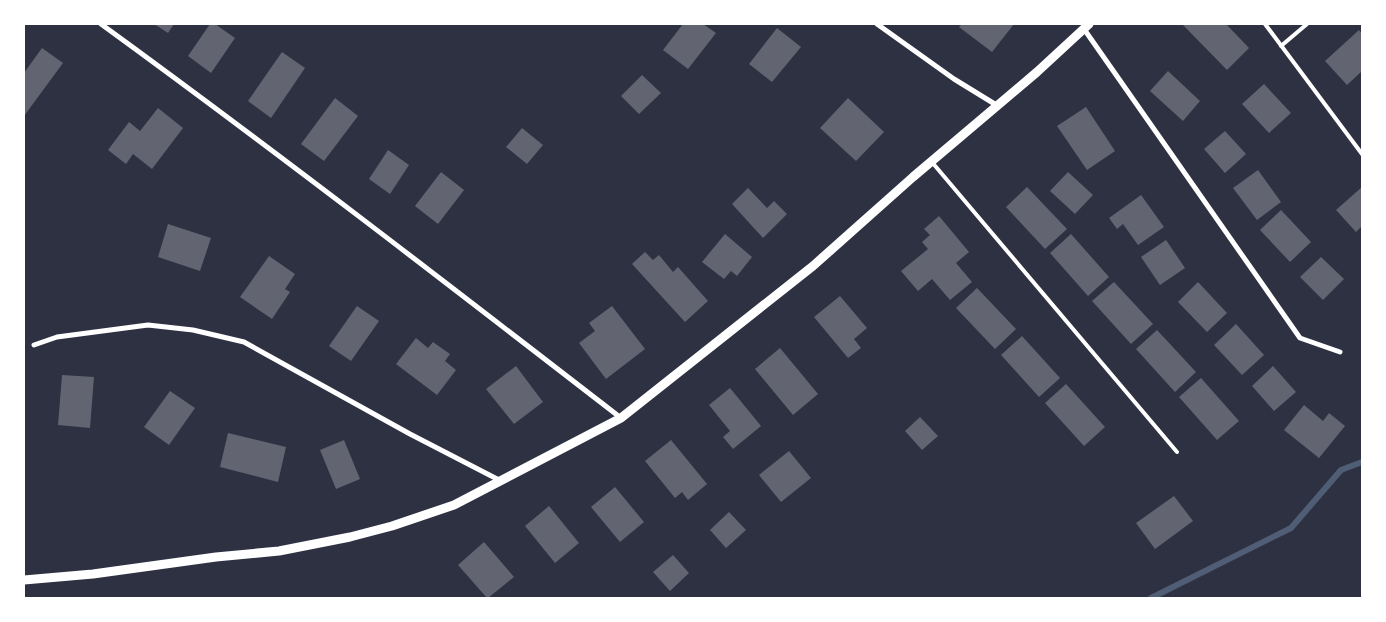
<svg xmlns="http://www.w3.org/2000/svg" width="1386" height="622" font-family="'Asap Condensed',sans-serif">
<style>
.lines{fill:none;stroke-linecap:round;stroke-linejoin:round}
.stream{stroke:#4f5d75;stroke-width:6}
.building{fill:#626471}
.service{stroke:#fff;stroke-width:4}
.minor{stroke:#fff;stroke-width:5}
.tertiary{stroke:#fff;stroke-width:9}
</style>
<rect width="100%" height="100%" fill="#2d3142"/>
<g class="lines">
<polyline class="stream" points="1151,598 1291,528 1341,470 1362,462"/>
</g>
<g class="building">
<polygon points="154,24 174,24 168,33"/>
<polygon points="210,24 215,24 235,38 211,73 188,56"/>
<polygon points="683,24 703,24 716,33 688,69 663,50"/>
<polygon points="962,24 1014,24 992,52 959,27"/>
<polygon points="1182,24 1226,24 1249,48 1227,70"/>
<polygon points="777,28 801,47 772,82 749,64"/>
<polygon points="1359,30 1362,34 1362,71 1347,85 1325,61"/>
<polygon points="42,48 63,63 24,116 24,73"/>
<polygon points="282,52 305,68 271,118 248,101"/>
<polygon points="1168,71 1200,101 1183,121 1150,91"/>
<polygon points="642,75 661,93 639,114 621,96"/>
<polygon points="1264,84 1291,113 1269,133 1242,104"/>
<polygon points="335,98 358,116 324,161 301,144"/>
<polygon points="848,98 884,132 856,161 820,128"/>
<polygon points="1086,107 1115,151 1087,170 1057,126"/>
<polygon points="158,108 183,128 152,169 133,154 126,164 108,150 129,122 140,131"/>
<polygon points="522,128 543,145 527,164 506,147"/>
<polygon points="1225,131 1246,154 1225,173 1204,149"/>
<polygon points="388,150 409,165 390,194 369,179"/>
<polygon points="1258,170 1281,202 1257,220 1233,188"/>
<polygon points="441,172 464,190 438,224 415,206"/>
<polygon points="1068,172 1093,195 1075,214 1050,191"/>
<polygon points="1027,187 1067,229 1045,249 1006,207"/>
<polygon points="1362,187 1362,226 1356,232 1336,210"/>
<polygon points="748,188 767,208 774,201 787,214 763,238 732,204"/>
<polygon points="1141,195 1164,227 1138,245 1123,224 1117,229 1109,218"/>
<polygon points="1281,210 1311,242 1290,262 1260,230"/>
<polygon points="939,216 969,252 956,263 972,282 950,300 932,279 918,291 901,271 928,249 922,242 930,235 924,229"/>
<polygon points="168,224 211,238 200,271 158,257"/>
<polygon points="725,234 752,257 737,276 731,271 724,279 702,262"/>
<polygon points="1071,234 1109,277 1088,296 1050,253"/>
<polygon points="1166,240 1185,268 1160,285 1141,257"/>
<polygon points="645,252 653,260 659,255 673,272 678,267 708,301 685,322 632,264"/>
<polygon points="269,256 295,274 285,289 290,292 272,319 240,297"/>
<polygon points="1321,257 1344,279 1323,300 1300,277"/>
<polygon points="1114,282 1153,324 1131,344 1092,301"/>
<polygon points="1198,282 1227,313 1207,332 1178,302"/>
<polygon points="977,288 1016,329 995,349 956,308"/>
<polygon points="840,296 867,328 854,339 861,348 848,358 814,317"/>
<polygon points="357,306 379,321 351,361 329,346"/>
<polygon points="612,306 645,349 606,379 579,343 595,331 589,323"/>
<polygon points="1236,324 1264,355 1242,375 1214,345"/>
<polygon points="1157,330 1196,372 1175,392 1136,349"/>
<polygon points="1022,336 1060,378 1039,397 1001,355"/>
<polygon points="416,338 428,348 433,342 450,354 445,361 456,370 437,395 396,364"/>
<polygon points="780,348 818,394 793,415 755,369"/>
<polygon points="516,366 543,402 514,424 486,389"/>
<polygon points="1273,366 1296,392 1274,411 1252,386"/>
<polygon points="62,375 94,377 90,428 58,425"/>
<polygon points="1201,378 1239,421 1217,440 1179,397"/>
<polygon points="1066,384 1105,427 1084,446 1045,403"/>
<polygon points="730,388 761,426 733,449 723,437 730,431 709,405"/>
<polygon points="170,391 195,408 169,445 144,427"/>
<polygon points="1304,405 1323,421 1329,413 1345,426 1319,458 1284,430"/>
<polygon points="920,417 938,436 922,450 905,431"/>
<polygon points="228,433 286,447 278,482 220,467"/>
<polygon points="344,440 360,479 336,489 320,450"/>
<polygon points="671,440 707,484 688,500 682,492 675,498 645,461"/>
<polygon points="789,451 811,478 781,502 759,475"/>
<polygon points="615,487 644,522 620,542 591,507"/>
<polygon points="1174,496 1193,521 1155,549 1136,523"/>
<polygon points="549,506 579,543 555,563 525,526"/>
<polygon points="729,512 746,530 726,548 710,530"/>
<polygon points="484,542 514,577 488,598 487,598 458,565"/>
<polygon points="673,555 689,573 670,591 653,572"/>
</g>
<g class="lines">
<g class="service">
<polyline points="1265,24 1362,154"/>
<polyline points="1281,46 1307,24"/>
<polyline points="931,161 1177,452"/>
</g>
<g class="minor">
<path d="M101,24C277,152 449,285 621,418"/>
<polyline points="877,24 954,79 998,106"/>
<polyline points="1084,29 1300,338 1340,352"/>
<polyline points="34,345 57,337 148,325 193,330 244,342 410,434 501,481"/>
</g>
<polyline class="tertiary" points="24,580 93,574 216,557 279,551 350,537 392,526 454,505 621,418 813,266 913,177 1037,72 1089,24"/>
</g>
<rect width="1386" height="622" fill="none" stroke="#ffffff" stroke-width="50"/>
</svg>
